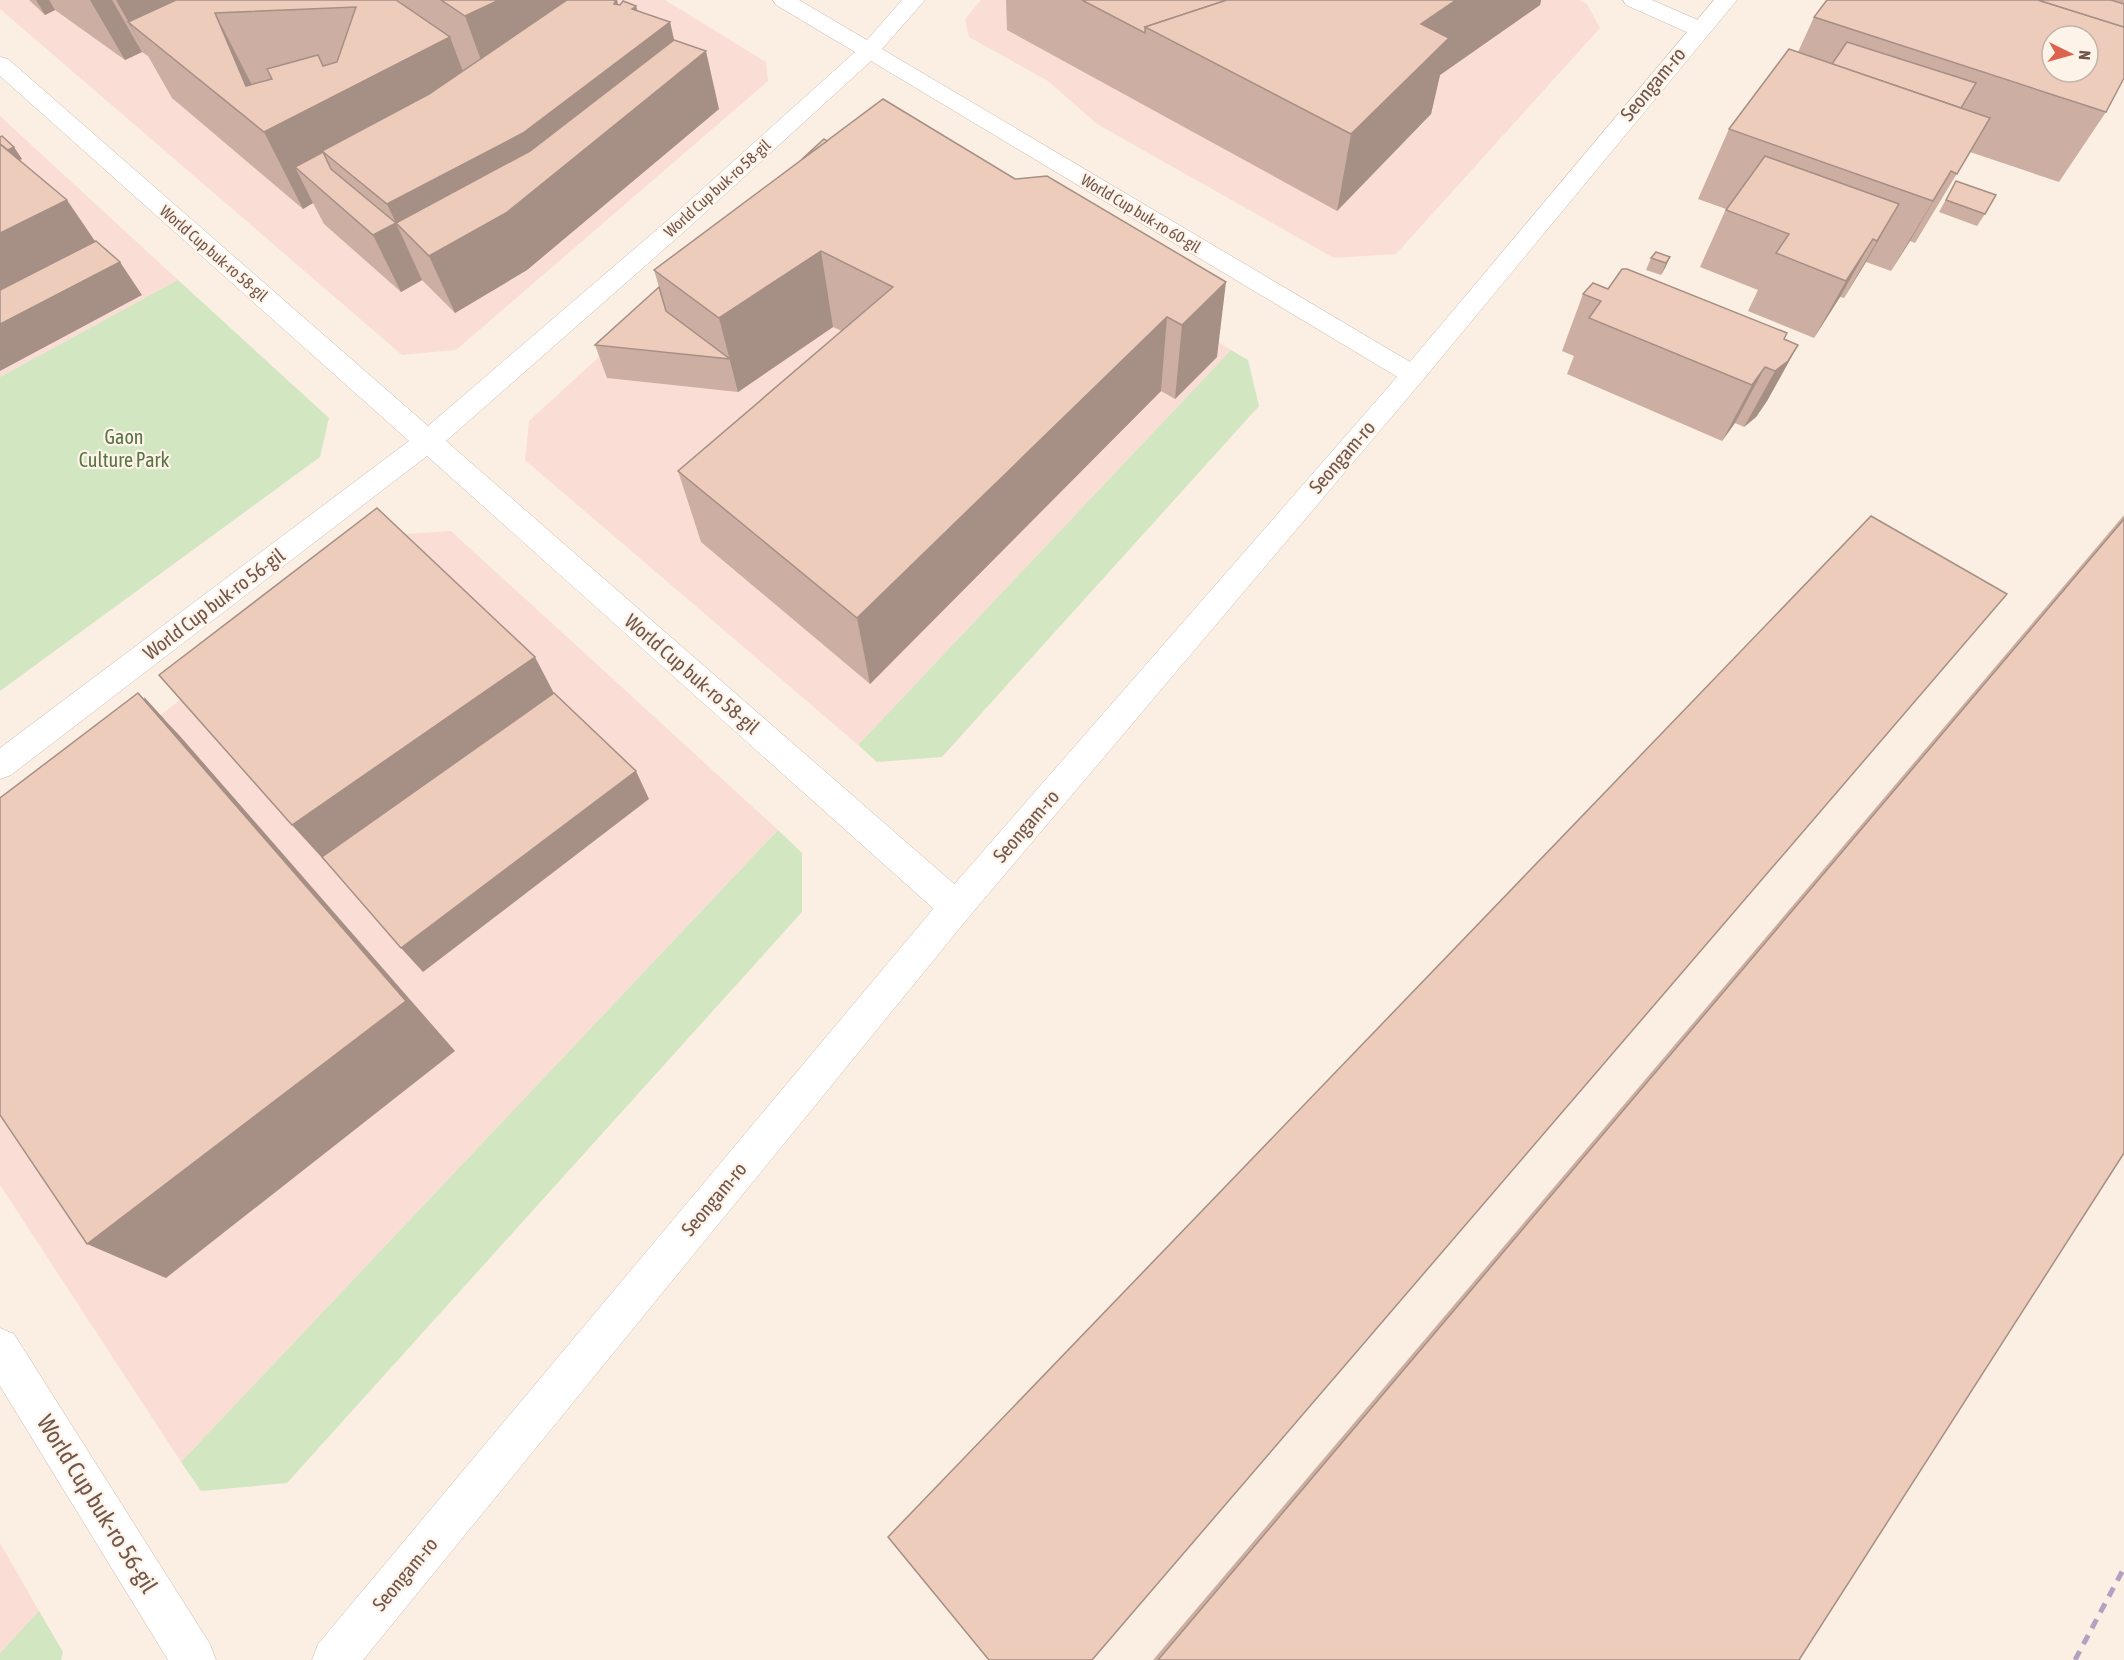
<svg xmlns="http://www.w3.org/2000/svg" width="2124" height="1660" font-family="'Asap Condensed',sans-serif">
<style>
.commercial{fill:#faded6}
.green{fill:#d3e6c2}
.lines{fill:none;stroke-linecap:round;stroke-linejoin:round}
.street-casing{stroke:#cab6aa;stroke-width:1}
.secondary-casing{stroke:#cfb8aa;stroke-width:1}
.street{fill:#fff;fill-rule:evenodd}
.secondary{fill:#fff;fill-rule:evenodd}
.rail{stroke:#b1a2c2;stroke-width:5;stroke-dasharray:10 8;stroke-linecap:butt}
.wall{fill:#ccafa2}
.shaded-wall{fill:#a68f84}
.building{fill:#edccbc;stroke:#a68f84;stroke-width:1.5;fill-rule:evenodd}
.labels{text-anchor:middle;stroke-width:4.5;stroke-linejoin:round;paint-order:stroke}
.far-street-label{font-size:16px;fill:#70554b;stroke:#fef3e8}
.street-label{font-size:20px;fill:#70554b;stroke:#fef3e8}
.park-label{font-size:20px;fill:#567543;stroke:#fef3e8}
.near-street-label{font-size:24px;fill:#70554b;stroke:#fef3e8}
</style>
<rect width="100%" height="100%" fill="#faefe2"/>
<g class="commercial">
<polygon points="0,0 665,0 766,62 768,81 456,350 402,355 0,9"/>
<polygon points="981,0 1579,0 1587,4 1600,28 1396,254 1334,258 1097,124 1048,81 969,37 965,19"/>
<polygon points="0,116 178,280 0,377"/>
<polygon points="841,135 1102,270 1231,350 858,745 525,460 529,421"/>
<polygon points="451,531 778,830 181,1462 0,1185 0,840 392,535"/>
<polygon points="0,1543 39,1611 0,1653"/>
</g>
<g class="green">
<polygon points="178,280 329,418 320,457 0,691 0,377"/>
<polygon points="1231,350 1248,360 1259,406 942,757 877,762 858,745"/>
<polygon points="778,830 802,853 802,912 287,1483 201,1491 181,1462"/>
<polygon points="39,1611 63,1652 61,1660 0,1660 0,1653"/>
</g>
<g class="lines">
<g class="street-casing">
<g id="street">
<polygon points="773,0 799,0 867,40 902,0 925,0 882,49 1422,369 1426,375 1422,381 1413,384 1404,381 871,61 686,230 446,441 968,896 973,907 968,918 956,922 944,918 427,456 11,775 0,779 0,748 409,441 0,76 0,57 8,59 428,426 668,220 855,52 776,5"/>
<polygon points="1623,0 1652,0 1707,24 1710,29 1707,34 1699,35 1691,34 1626,5"/>
<polygon points="0,1328 14,1334 210,1644 216,1660 168,1660 0,1386"/>
</g>
</g>
<g class="secondary-casing">
<polygon id="secondary" points="1714,0 1737,0 1422,381 968,918 363,1660 312,1660 318,1644 944,896 1404,369"/>
</g>
<use href="#street" class="street"/>
<use href="#secondary" class="secondary"/>
<polyline class="rail" points="2075,1660 2124,1568"/>
</g>
<g class="wall">
<polygon points="29,0 617,0 618,5 636,6 638,11 670,22 674,40 719,109 527,270 455,313 422,280 401,292 324,224 313,203 303,209 172,98 148,56 142,52 125,60 55,10 45,15"/>
<polygon points="1006,0 1541,0 1540,5 1440,75 1431,114 1337,211 1007,30"/>
<polygon points="1827,0 2124,0 2124,78 2106,112 2059,182 1970,152 1915,243 1910,241 1891,271 1866,262 1844,298 1840,297 1814,338 1748,311 1758,290 1700,267 1726,209 1698,199 1729,129 1798,52 1814,17"/>
<polygon points="827,141 1015,179 1047,176 1217,357 1175,399 1161,391 870,684 701,542 678,471 842,331 833,327 738,392 607,378 595,345 659,287 654,270"/>
<polygon points="1956,181 1985,214 1977,226 1939,212"/>
<polygon points="1670,257 1665,268 1661,275 1646,270 1651,258"/>
<polygon points="1608,289 1784,339 1798,345 1767,401 1756,417 1744,427 1735,423 1722,441 1567,374 1574,356 1562,351 1583,294"/>
<polygon points="2124,515 2124,1153 1799,1660 1153,1660"/>
</g>
<g class="shaded-wall">
<polygon points="36,0 49,0 55,10 45,15"/>
<polygon points="90,0 112,0 142,52 125,60"/>
<polygon points="116,0 271,0 215,13 254,89 337,95 450,37 470,90 487,77 465,16 499,0 617,0 624,26 632,9 636,6 645,41 670,22 681,71 706,51 719,109 527,270 455,313 429,256 396,223 422,280 401,292 373,235 396,223 387,204 322,151 341,188 295,167 313,203 303,209 264,132 128,22 148,56"/>
<polygon points="1456,0 1541,0 1540,5 1440,75 1431,114 1337,211 1351,134 1421,24"/>
<polygon points="14,147 22,159 0,170 0,154"/>
<polygon points="1951,171 1910,241 1891,271"/>
<polygon points="67,200 112,266 120,262 142,295 0,371 0,233"/>
<polygon points="1899,204 1866,262 1844,298 1877,241"/>
<polygon points="1873,239 1840,297 1814,338 1846,281"/>
<polygon points="821,251 833,327 738,392 719,318"/>
<polygon points="1670,257 1665,268 1661,275 1666,263"/>
<polygon points="1226,282 1217,357 1175,399 1182,325"/>
<polygon points="1167,317 1161,391 870,684 857,618"/>
<polygon points="1798,345 1767,401 1756,417 1744,427 1775,371"/>
<polygon points="1765,367 1735,423 1722,441 1752,385"/>
<polygon points="535,657 569,722 345,883 292,825"/>
<polygon points="138,693 164,720 145,699 180,736 455,1051 166,1278 87,1244"/>
<polygon points="636,771 649,799 423,972 401,948"/>
</g>
<g class="building">
<path d="M176,0H396L450,37L264,132L128,22ZM356,7L337,62L323,66L318,55L267,69L272,79L246,86L215,13Z"/>
<polygon points="441,0 499,0 465,16"/>
<polygon points="567,0 613,0 616,1 614,4 620,5 623,1 636,6 632,9 670,22 523,133 387,204 322,151 429,94"/>
<polygon points="1082,0 1227,0 1145,27 1145,33"/>
<polygon points="1227,0 1456,0 1421,24 1449,38 1351,134 1145,27"/>
<path d="M1827,0H2038L2124,27V78L2106,112L1814,17ZM2052,36H2088V72H2052Z"/>
<polygon points="2038,0 2111,0 2124,4 2124,27"/>
<polygon points="674,40 706,51 506,213 429,256 396,223 530,151"/>
<polygon points="1847,42 1976,83 1961,108 1832,64"/>
<polygon points="1789,49 1990,118 1957,174 1951,171 1933,201 1729,129"/>
<polygon points="883,99 1015,179 1047,176 1226,282 1182,325 1167,317 857,618 678,471 893,287 821,251 719,318 654,270"/>
<polygon points="2,136 14,147 8,150 0,144 0,137"/>
<polygon points="824,139 827,141 802,159"/>
<polygon points="0,144 67,200 0,233"/>
<polygon points="323,152 331,169 396,223 373,235 295,167"/>
<polygon points="1765,156 1899,204 1877,241 1873,239 1846,281 1776,253 1789,234 1726,210"/>
<polygon points="1956,181 1996,195 1985,214 1946,200"/>
<polygon points="96,241 120,262 0,324 0,290"/>
<polygon points="1656,252 1670,257 1666,263 1651,258"/>
<polygon points="1622,269 1627,269 1787,333 1784,339 1798,345 1788,361 1775,371 1765,367 1752,385 1589,318 1601,301 1583,294 1593,283 1608,289"/>
<polygon points="659,287 666,311 730,359 595,345"/>
<polygon points="377,508 535,657 292,825 159,675"/>
<polygon points="1871,516 2007,594 1092,1660 989,1660 888,1537"/>
<polygon points="2124,519 2124,1153 1799,1660 1158,1660"/>
<polygon points="138,693 406,1001 87,1244 0,1115 0,798"/>
<polygon points="554,693 636,771 401,948 322,857"/>
<polygon points="145,699 164,720 145,700"/>
</g>
<g class="labels">
<g class="far-street-label">
<text transform="translate(717 188) rotate(-42)" y="6">World Cup buk-ro 58-gil</text>
<text transform="translate(1141 213) rotate(31)" y="6">World Cup buk-ro 60-gil</text>
<text transform="translate(214 253) rotate(41)" y="6">World Cup buk-ro 58-gil</text>
</g>
<g class="street-label">
<text transform="translate(1653 84) rotate(-50)" y="7">Seongam-ro</text>
<text transform="translate(1342 457) rotate(-49)" y="7">Seongam-ro</text>
<text transform="translate(214 604) rotate(-37)" y="7">World Cup buk-ro 56-gil</text>
<text transform="translate(692 674) rotate(41)" y="7">World Cup buk-ro 58-gil</text>
<text transform="translate(1026 826) rotate(-49)" y="7">Seongam-ro</text>
<text transform="translate(714 1199) rotate(-50)" y="7">Seongam-ro</text>
<text transform="translate(405 1574) rotate(-50)" y="7">Seongam-ro</text>
</g>
<g class="park-label">
<text x="124" y="444">Gaon<tspan x="124" dy="23">Culture Park</tspan></text>
</g>
<g class="near-street-label">
<text transform="translate(97 1504) rotate(58)" y="8">World Cup buk-ro 56-gil</text>
</g>
</g>
<g transform="translate(2070 54) rotate(95)"><circle r="28" fill="#fef3e8" stroke="#c5b4a9" stroke-width="1.5"/>
<path d="M0-4.5L10 22L0 15L-10 22Z" fill="#dc644f"/>
<text y="-9" font-size="16" font-weight="bold" text-anchor="middle" fill="#70554b">N</text>
</g>
</svg>
